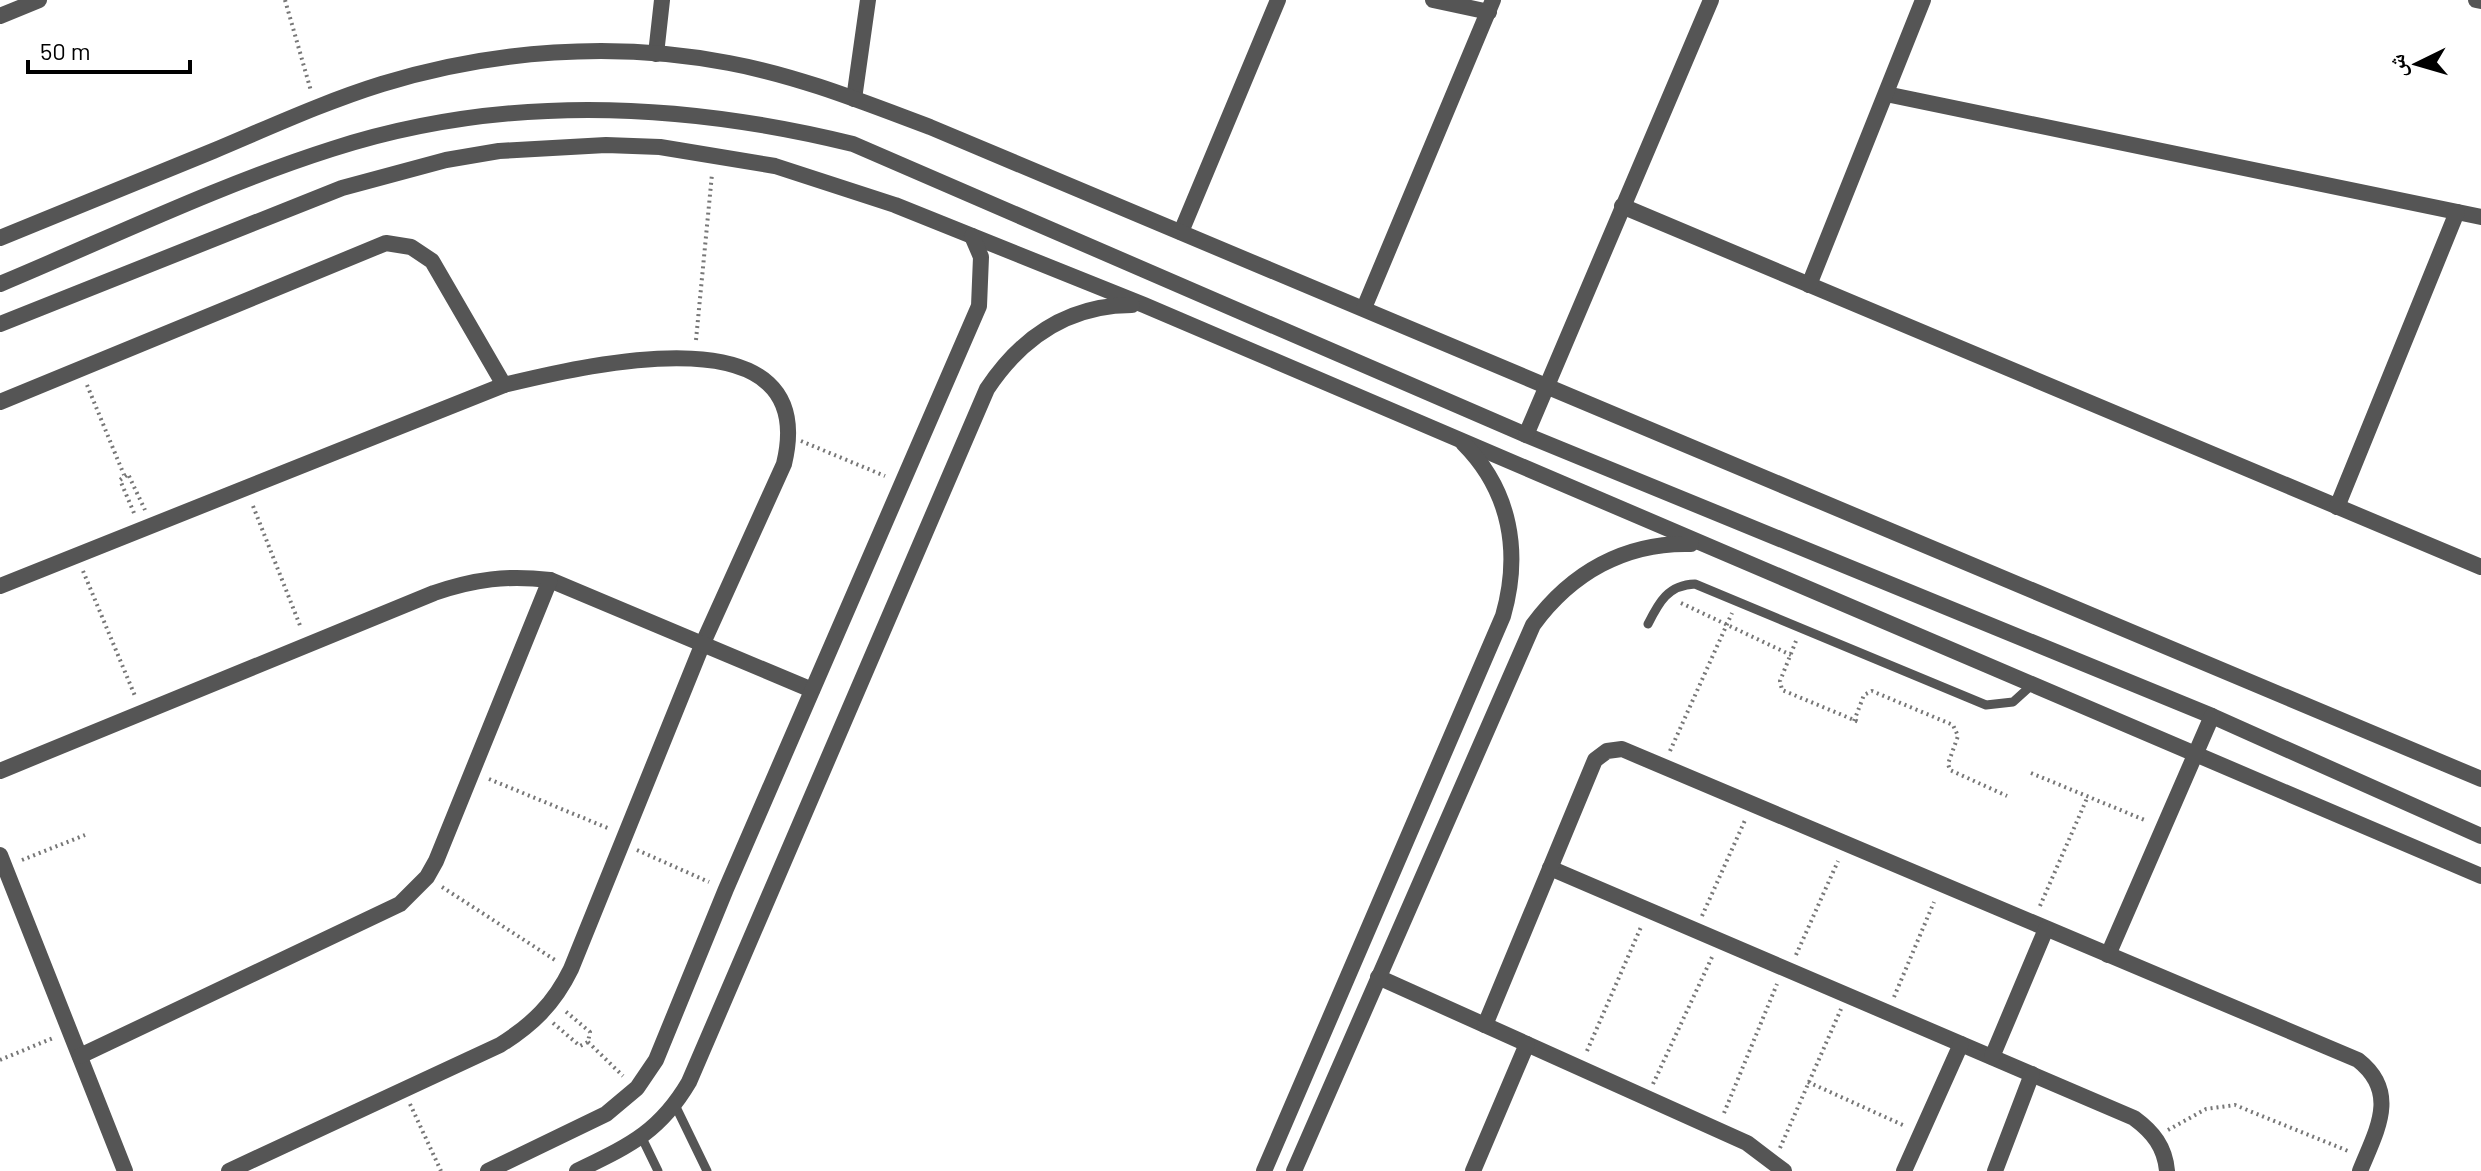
<svg xmlns="http://www.w3.org/2000/svg" width="2481" height="1171" font-family="Barlow,'Noto Naskh Arabic',sans-serif">
<style>
.lines{fill:none;stroke-linecap:round;stroke-linejoin:round}
.path{stroke:#777;stroke-width:4;stroke-dasharray:2 4;stroke-linecap:butt}
.service{stroke:#555;stroke-width:9}
.minor{stroke:#555;stroke-width:16}
</style>
<rect width="100%" height="100%" fill="#fff"/>
<g class="lines">
<g class="path">
<polyline points="285,0 311,91"/>
<polyline points="696,340 712,174"/>
<polyline points="87,385 124,475"/>
<polyline points="801,441 885,476"/>
<polyline points="253,506 301,628"/>
<polyline points="134,513 120,480 128,474 145,510"/>
<polyline points="83,571 135,696"/>
<polyline points="1681,603 1791,655"/>
<polyline points="1796,641 1780,681 1782,690 1859,722"/>
<polyline points="1854,721 1864,695 1872,691 1953,725 1958,736 1948,764 1950,770 2007,796"/>
<polyline points="1670,751 1732,613"/>
<polyline points="2031,773 2147,821"/>
<polyline points="489,779 610,829"/>
<polyline points="637,850 709,882"/>
<polyline points="22,860 85,835"/>
<polyline points="442,887 555,960"/>
<polyline points="2040,906 2088,796"/>
<polyline points="1702,916 1746,818"/>
<polyline points="1796,955 1838,861"/>
<polyline points="1894,997 1934,902"/>
<polyline points="553,1023 580,1046 588,1042 590,1032 564,1010"/>
<polyline points="588,1042 623,1076"/>
<polyline points="1587,1051 1641,927"/>
<polyline points="0,1060 53,1038"/>
<polyline points="1808,1082 1905,1126"/>
<polyline points="1653,1084 1712,957"/>
<polyline points="410,1104 441,1171"/>
<polyline points="1724,1113 1777,984"/>
<polyline points="2168,1130 2206,1109 2235,1105 2348,1151"/>
<polyline points="1780,1148 1841,1009"/>
</g>
<g class="service">
<path d="M1648,624C1659,602 1668,585 1695,584L1986,705L2013,702L2034,683"/>
<polyline points="675,1105 707,1171"/>
<polyline points="642,1138 658,1171"/>
</g>
<g class="minor">
<polyline points="1433,0 1489,12"/>
<polyline points="2476,0 2481,1"/>
<polyline points="0,16 39,0"/>
<polyline points="656,54 662,0"/>
<polyline points="1886,94 2481,217"/>
<polyline points="854,99 868,0"/>
<polyline points="1622,206 2481,567"/>
<polyline points="1181,232 1278,0"/>
<path d="M0,238C71,209 142,180 213,151C268,128 324,102 382,84C492,50 615,41 729,63C799,76 863,102 930,127L2481,779"/>
<path d="M0,284C110,238 219,185 332,149C502,94 682,102 853,144L1526,435L2212,716L2481,836"/>
<polyline points="1809,285 1923,0"/>
<polyline points="1364,308 1493,0"/>
<polyline points="0,324 342,188 446,160 499,151 606,145 660,147 775,166 895,205 1144,305 2481,876"/>
<polyline points="0,402 386,243 411,247 432,261 504,385"/>
<polyline points="1526,435 1711,0"/>
<polyline points="2337,507 2457,212"/>
<path d="M0,586L504,385C584,366 822,307 784,464L703,643L571,969C554,1004 532,1025 500,1045L229,1171"/>
<path d="M0,771L434,593C475,579 507,575 550,580L812,690"/>
<polyline points="0,855 125,1171"/>
<path d="M1550,868L2134,1118C2153,1132 2165,1147 2167,1171"/>
<polyline points="2108,955 2212,716"/>
<polyline points="1378,977 1747,1143 1784,1171"/>
<path d="M1485,1025L1595,760L1607,751L1622,749L2358,1060C2400,1093 2376,1131 2360,1171"/>
<polyline points="80,1056 400,904 427,877 436,861 550,580"/>
<polyline points="1992,1057 2046,929"/>
<polyline points="488,1171 606,1114 637,1088 656,1060 726,889 979,306 981,257 972,236"/>
<path d="M577,1171C628,1146 659,1133 689,1082L987,389C1021,338 1068,305 1132,305"/>
<path d="M1264,1171L1503,616C1521,553 1511,491 1463,443"/>
<path d="M1294,1171L1533,625C1571,573 1625,542 1691,544"/>
<polyline points="1473,1171 1527,1044"/>
<polyline points="1904,1171 1961,1044"/>
<polyline points="1995,1171 2032,1074"/>
</g>
</g>
<g transform="translate(2417 64) rotate(265)" stroke="#ffffff" stroke-width="6" paint-order="stroke">
<path d="M0-6L14 30L0 20L-14 30Z" fill="#000000"/>
<text y="-12" font-size="22" font-weight="bold" text-anchor="middle" fill="#000000">ش</text>
</g>
<path d="M28 60v12h162v-12" fill="none" stroke="#000000" stroke-width="4"/>
<text x="40" y="60" font-size="24" fill="#000000" stroke="#ffffff" stroke-width="6" paint-order="stroke">50 m</text>
</svg>
